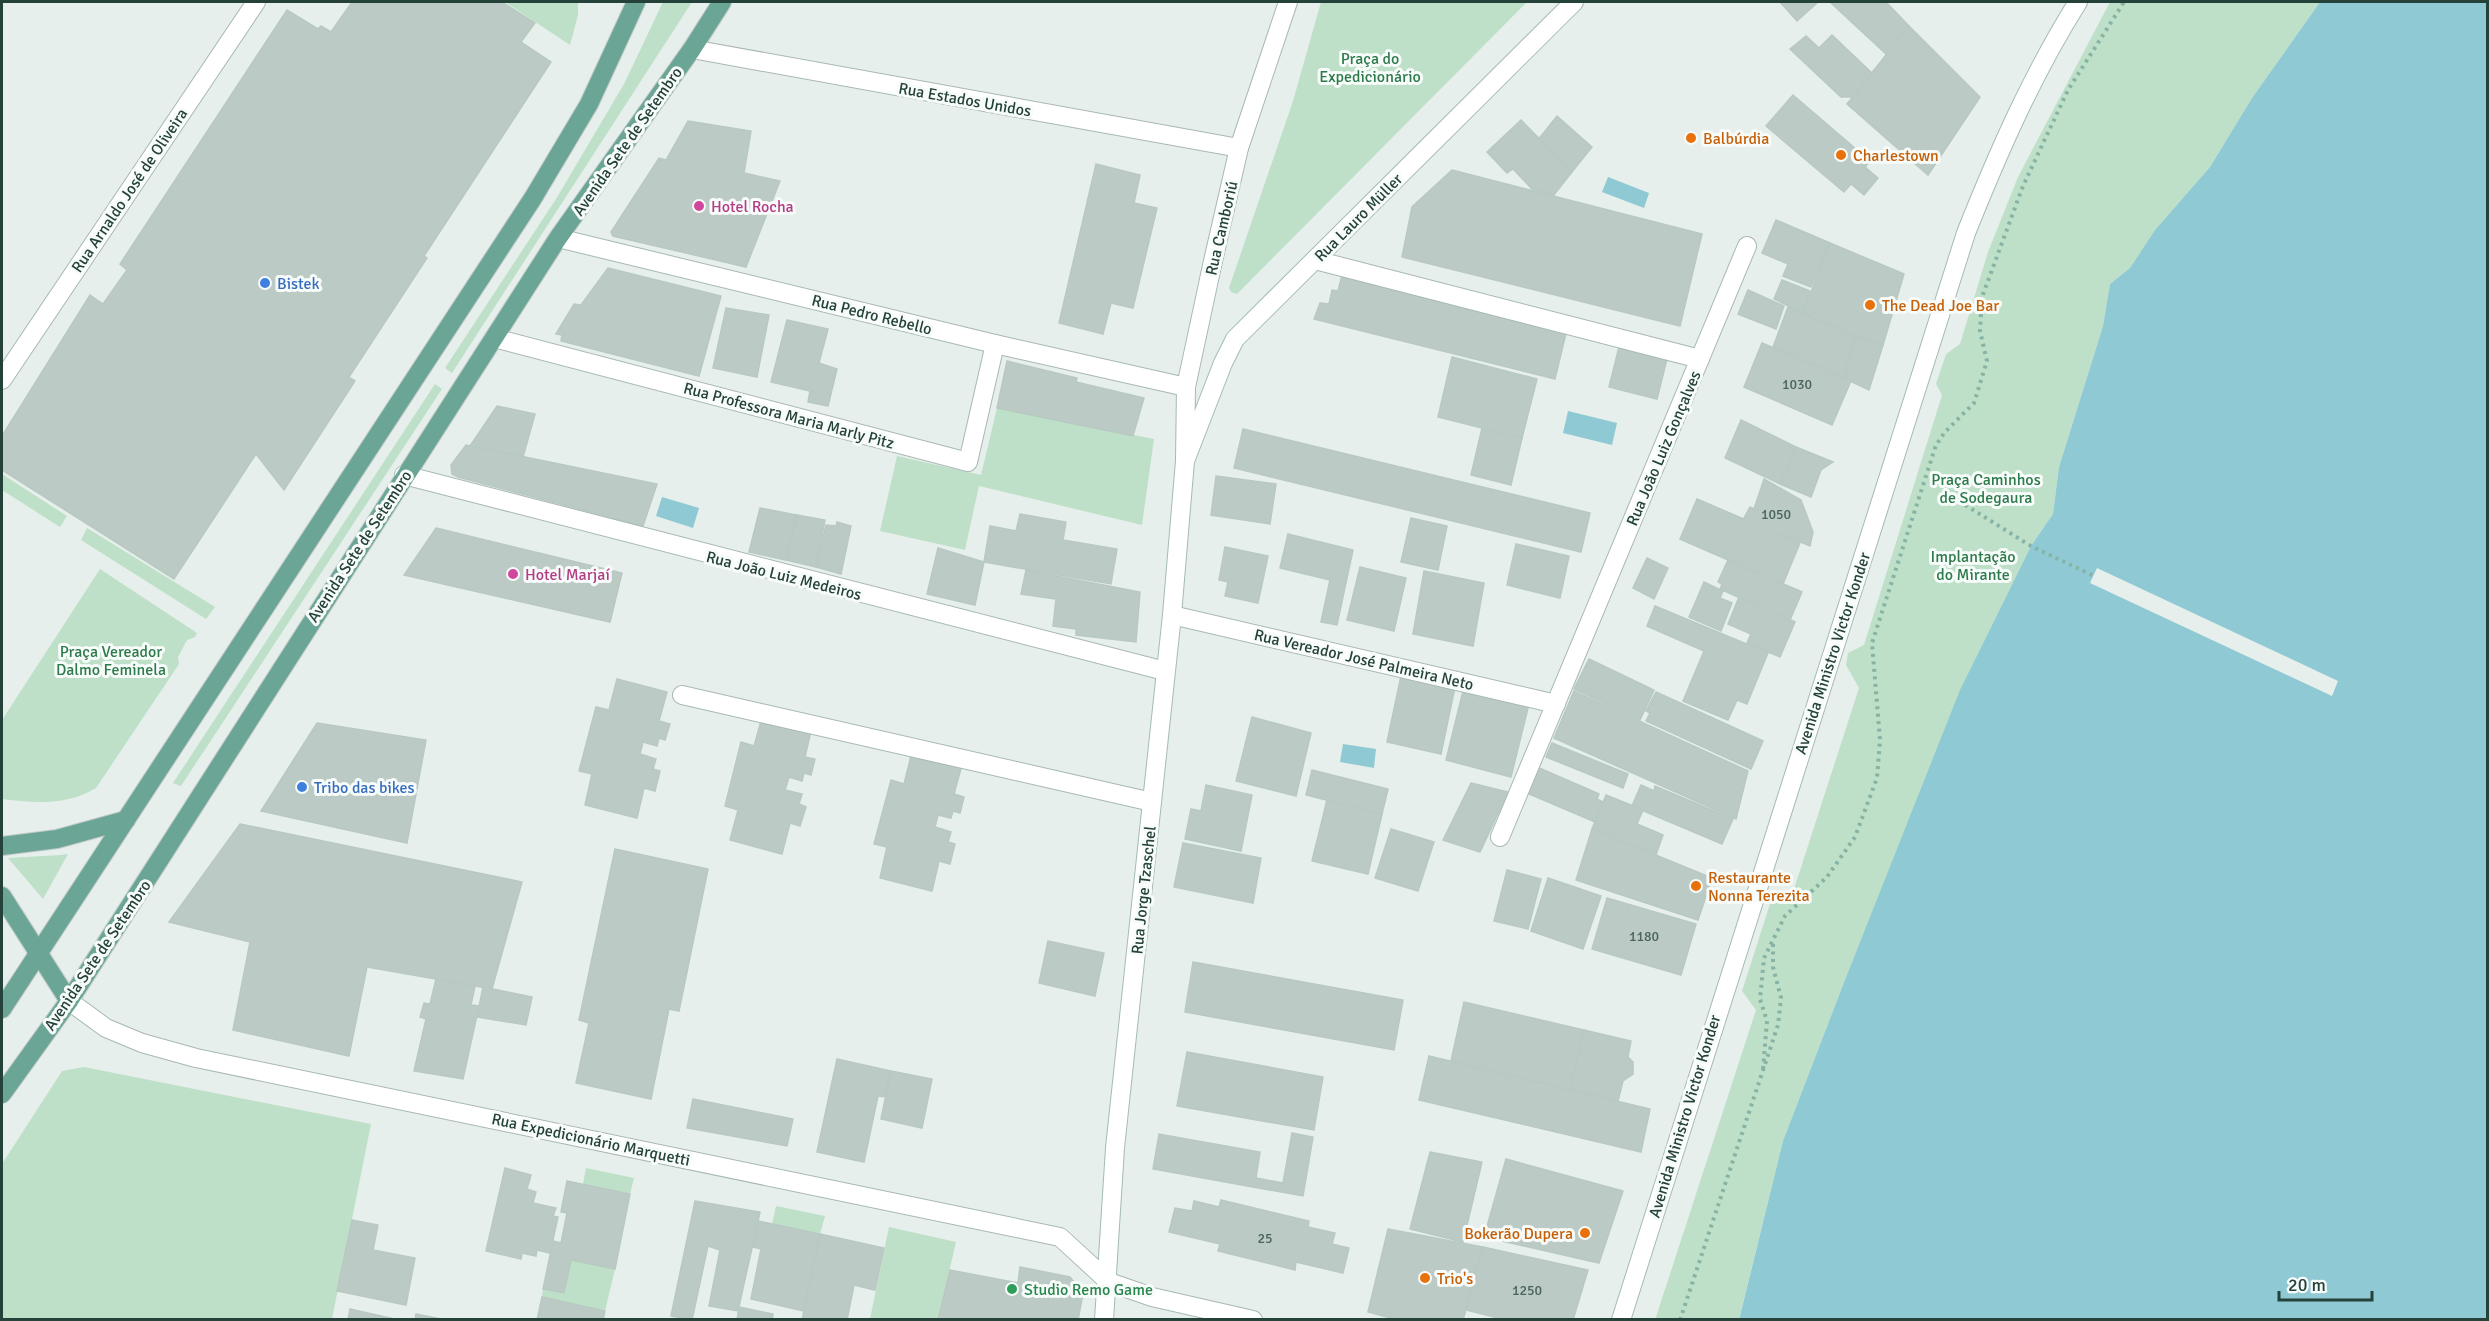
<svg xmlns="http://www.w3.org/2000/svg" width="2489" height="1321" font-family="Signika,sans-serif">
<style>
.green{fill:#bfe0c8}
.water{fill:#8ec9d4}
.pier{fill:#e6efeb}
.building{fill:#bbcac4;stroke:#b8c9c2;stroke-width:1.5}
.lines{fill:none;stroke-linecap:round;stroke-linejoin:round}
.minor-casing{stroke:#a8b8b2;stroke-width:20}
.tertiary-casing{stroke:#a8b8b2;stroke-width:20}
.secondary-casing{stroke:#a4bbb3;stroke-width:20}
.primary-casing{stroke:#c2cac8;stroke-width:20}
.path{stroke:#86b3a5;stroke-width:4;stroke-dasharray:3 4.5;stroke-linecap:butt}
.minor{stroke:#fff;stroke-width:18}
.tertiary{stroke:#fff;stroke-width:18}
.secondary{stroke:#fff;stroke-width:18}
.primary{stroke:#6aa596;stroke-width:18}
.food-dot{fill:#e8710a;stroke:#f7fbf9;stroke-width:2}
.hotel-dot{fill:#d1479c;stroke:#f7fbf9;stroke-width:2}
.shop-dot{fill:#3f7fe0;stroke:#f7fbf9;stroke-width:2}
.leisure-dot{fill:#2e9e5b;stroke:#f7fbf9;stroke-width:2}
.labels{text-anchor:middle;stroke-width:6;stroke-linejoin:round;paint-order:stroke}
.number-label{font-size:14px;fill:#4a645c}
.park-label{font-size:16px;fill:#2d7a4b;stroke:#f7fbf9}
.street-label{font-size:16px;fill:#24423a;stroke:#f7fbf9}
.food-label{font-size:16px;fill:#c56008;stroke:#f7fbf9;text-anchor:start}
.hotel-label{font-size:16px;fill:#b23c85;stroke:#f7fbf9;text-anchor:start}
.shop-label{font-size:16px;fill:#366cbe;stroke:#f7fbf9;text-anchor:start}
.leisure-label{font-size:16px;fill:#27864d;stroke:#f7fbf9;text-anchor:start}
</style>
<rect width="100%" height="100%" fill="#e6efeb"/>
<g class="green">
<polygon points="505,2 578,2 578,15 570,45"/>
<polygon points="663,2 692,2 452,373 445,368 556,199 624,84"/>
<polygon points="1321,2 1527,2 1237,294 1231,292 1229,288 1293,101"/>
<polygon points="2110,2 2320,2 2252,98 2210,167 2155,230 2130,268 2110,284 2103,326 2059,467 2053,514 2031,546 1971,668 1843,985 1783,1141 1739,1319 1655,1320 1756,1010 1742,991 1770,904 1793,892 1859,688 1846,665 1848,653 1864,645 1942,395 1936,384 1946,354 1960,344 1988,252 2018,177"/>
<polygon points="435,384 442,389 181,786 173,783"/>
<polygon points="997,408 1154,439 1142,525 979,486 965,550 880,531 897,456 981,475"/>
<polygon points="2,474 67,516 60,527 2,490"/>
<polygon points="87,528 215,607 206,619 81,540"/>
<path d="M100,569L197,633L195,637L187,640L178,657L179,664L96,788C66,806 35,803 2,799V720Z"/>
<polygon points="68,854 43,899 8,858 61,855"/>
<polygon points="84,1067 371,1124 332,1319 2,1319 2,1164 62,1071"/>
<polygon points="586,1168 634,1178 630,1194 583,1184"/>
<polygon points="776,1206 825,1216 820,1234 772,1224"/>
<polygon points="889,1227 956,1242 938,1319 870,1319"/>
<polygon points="571,1260 615,1269 605,1311 542,1297 543,1289 564,1293"/>
</g>
<g class="water">
<polygon points="2320,2 2487,2 2487,1319 1739,1320 1783,1141 1843,985 1960,690 2031,546 2053,514 2059,467 2103,326 2110,284 2130,268 2155,230 2210,167 2252,98"/>
<polygon points="1608,177 1649,193 1644,208 1602,192"/>
<polygon points="1568,411 1617,423 1612,445 1563,433"/>
<polygon points="662,497 699,508 693,528 656,516"/>
<polygon points="1343,744 1376,749 1374,768 1340,762"/>
</g>
<polygon class="pier" points="2097,568 2338,681 2332,696 2090,583"/>
<g class="building">
<polygon points="352,2 502,2 535,23 521,42 551,62 424,256 427,258 349,377 355,381 284,490 256,454 174,579 2,470 2,436 90,295 103,304 127,270 120,264 287,10 318,29 321,26 331,32"/>
<polygon points="1780,2 1818,2 1797,21"/>
<polygon points="1830,2 1886,2 1909,26 1887,55"/>
<polygon points="1909,26 1980,97 1928,175 1847,104"/>
<polygon points="1832,35 1872,73 1853,97 1841,97 1790,49 1806,36 1819,48"/>
<polygon points="1793,95 1870,161 1865,167 1878,178 1864,195 1851,184 1844,192 1766,126"/>
<polygon points="1557,116 1592,147 1572,172 1538,140"/>
<polygon points="1521,120 1572,172 1553,196 1532,189 1513,169 1507,173 1487,152"/>
<polygon points="688,121 751,131 744,173 780,181 746,267 613,236 611,232 659,158 666,160"/>
<polygon points="1096,164 1140,175 1134,203 1157,208 1133,308 1111,303 1103,334 1059,323"/>
<polygon points="1452,170 1702,234 1680,326 1402,257 1412,207"/>
<polygon points="1776,220 1830,243 1811,287 1783,276 1788,264 1762,253"/>
<polygon points="1830,243 1904,274 1883,345 1856,337 1803,313"/>
<polygon points="608,268 721,296 699,376 561,341 562,335 556,334 574,304 581,305"/>
<polygon points="1342,275 1567,329 1555,379 1314,319 1320,303 1329,304 1332,290 1338,291"/>
<polygon points="1782,280 1810,291 1803,313 1774,299"/>
<polygon points="1748,290 1784,306 1776,329 1738,314"/>
<polygon points="1788,307 1856,337 1844,378 1773,347"/>
<polygon points="726,308 769,315 757,377 713,368"/>
<polygon points="787,320 828,329 819,363 837,369 828,406 808,402 810,391 771,382"/>
<polygon points="1856,337 1883,345 1869,390 1844,378"/>
<polygon points="1762,343 1851,381 1832,425 1744,387"/>
<polygon points="1619,347 1667,359 1657,399 1609,387"/>
<polygon points="1452,357 1537,379 1522,438 1438,417"/>
<polygon points="1007,361 1077,378 1076,382 1144,398 1133,436 997,408"/>
<polygon points="497,406 535,414 523,457 470,446"/>
<polygon points="1741,420 1796,447 1780,484 1725,458"/>
<polygon points="1482,428 1522,438 1511,485 1471,475"/>
<polygon points="1243,429 1590,513 1581,552 1234,468"/>
<polygon points="466,445 657,484 643,526 458,477 452,474 451,465"/>
<polygon points="1796,447 1833,462 1821,470 1811,497 1780,484"/>
<polygon points="1216,476 1276,484 1270,524 1211,515"/>
<polygon points="1764,479 1801,500 1813,532 1810,546 1744,518 1750,507 1754,509"/>
<polygon points="1697,499 1800,543 1783,584 1680,539"/>
<polygon points="760,508 797,515 786,560 749,552"/>
<polygon points="1020,514 1066,522 1063,540 1117,549 1111,584 984,562 990,526 1016,531"/>
<polygon points="797,515 825,520 816,567 786,560"/>
<polygon points="1411,518 1447,526 1438,570 1401,562"/>
<polygon points="837,522 851,526 841,574 816,567 826,525 836,526"/>
<polygon points="436,528 622,573 610,622 404,575"/>
<polygon points="1288,534 1353,550 1337,625 1321,622 1330,580 1280,568"/>
<polygon points="1516,544 1569,556 1560,598 1507,585"/>
<polygon points="1225,547 1268,556 1258,603 1225,596 1228,582 1219,580"/>
<polygon points="938,548 984,562 975,605 927,594"/>
<polygon points="1647,558 1668,568 1654,599 1633,588"/>
<polygon points="1728,560 1802,592 1790,620 1720,589 1722,584 1718,582"/>
<polygon points="1360,567 1406,578 1394,631 1347,620"/>
<polygon points="1026,570 1140,592 1136,642 1076,635 1076,629 1053,626 1056,599 1021,594"/>
<polygon points="1424,571 1484,583 1473,646 1413,634"/>
<polygon points="1704,582 1723,591 1720,598 1732,603 1721,631 1689,617"/>
<polygon points="1739,597 1795,622 1780,657 1747,643 1751,634 1728,624"/>
<polygon points="1655,606 1768,653 1747,704 1737,700 1728,720 1683,701 1704,651 1647,626"/>
<polygon points="1589,659 1654,690 1640,720 1574,689"/>
<polygon points="1401,676 1455,687 1441,754 1387,742"/>
<polygon points="617,679 667,692 659,721 670,724 665,740 659,738 657,746 643,742 640,754 656,759 653,769 660,771 655,791 644,788 637,818 585,805 592,774 579,771 596,707 609,710"/>
<polygon points="1464,687 1529,704 1511,777 1446,760"/>
<polygon points="1574,691 1748,771 1736,819 1554,738"/>
<polygon points="1656,692 1763,741 1751,769 1646,721 1650,713 1646,711"/>
<polygon points="763,714 812,727 805,757 815,759 811,775 804,773 802,781 789,777 785,790 802,794 799,804 806,807 800,826 790,823 782,854 730,840 738,810 725,806 741,742 754,746"/>
<polygon points="1252,717 1311,733 1296,796 1236,781"/>
<polygon points="317,723 426,740 407,843 261,811"/>
<polygon points="1552,743 1628,774 1623,788 1546,757"/>
<polygon points="912,752 962,765 954,794 964,797 960,813 953,811 951,818 938,815 935,827 951,832 948,842 955,844 950,864 939,861 932,891 880,878 887,847 874,844 891,780 904,784"/>
<polygon points="1537,767 1599,794 1597,799 1603,802 1595,822 1527,793"/>
<polygon points="1312,770 1388,789 1382,814 1306,795"/>
<polygon points="1471,783 1508,792 1480,852 1443,840"/>
<polygon points="1206,785 1252,795 1241,851 1185,839 1191,809 1201,811"/>
<polygon points="1641,785 1654,791 1655,786 1733,819 1722,844 1632,806"/>
<polygon points="1606,795 1643,810 1637,824 1663,835 1656,855 1592,829"/>
<polygon points="1327,800 1382,814 1368,874 1312,861"/>
<polygon points="240,824 522,882 492,989 367,967 349,1056 233,1030 250,942 169,922"/>
<polygon points="1391,829 1434,842 1418,891 1375,878"/>
<polygon points="1592,829 1712,878 1698,920 1576,880"/>
<polygon points="1183,843 1261,858 1253,903 1174,887"/>
<polygon points="615,849 708,869 679,1011 669,1009 651,1099 576,1083 589,1023 579,1020"/>
<polygon points="1507,870 1541,879 1528,929 1494,921"/>
<polygon points="1548,878 1601,896 1583,949 1531,931"/>
<polygon points="1607,898 1696,924 1681,975 1592,949"/>
<polygon points="1048,941 1104,953 1095,996 1039,983"/>
<polygon points="1193,962 1403,1000 1394,1050 1185,1012"/>
<polygon points="436,979 475,986 471,1005 479,1006 463,1079 414,1071 426,1019 420,1017 424,1003 430,1004"/>
<polygon points="483,987 532,997 526,1025 477,1017"/>
<polygon points="1464,1002 1584,1030 1570,1090 1451,1061"/>
<polygon points="1584,1030 1631,1041 1628,1057 1633,1062 1633,1074 1623,1081 1618,1101 1570,1090"/>
<polygon points="1187,1052 1323,1077 1314,1130 1177,1106"/>
<polygon points="1429,1056 1650,1109 1641,1152 1419,1100"/>
<polygon points="837,1059 891,1071 885,1097 878,1096 864,1162 817,1152"/>
<polygon points="891,1071 932,1079 922,1128 881,1119"/>
<polygon points="693,1099 793,1119 787,1146 687,1128"/>
<polygon points="1292,1133 1313,1137 1303,1196 1153,1169 1159,1134 1260,1152 1256,1178 1283,1183"/>
<polygon points="1430,1152 1482,1162 1463,1242 1410,1229"/>
<polygon points="1506,1159 1623,1191 1599,1263 1484,1237"/>
<polygon points="505,1168 531,1175 527,1189 536,1192 533,1203 556,1208 553,1216 558,1217 550,1253 537,1250 536,1256 522,1253 521,1259 486,1251"/>
<polygon points="567,1181 630,1194 615,1269 571,1260 564,1293 543,1289 553,1241 561,1243 567,1213 561,1212"/>
<polygon points="1221,1200 1309,1221 1308,1227 1335,1233 1332,1244 1349,1248 1343,1273 1296,1262 1295,1270 1218,1251 1220,1244 1169,1232 1175,1208 1192,1211 1194,1201 1219,1207"/>
<polygon points="695,1201 760,1212 738,1311 709,1306 720,1250 708,1246 692,1320 671,1316"/>
<polygon points="352,1220 378,1225 373,1250 415,1258 406,1305 337,1291"/>
<polygon points="758,1221 820,1234 804,1311 751,1299 761,1249 753,1247"/>
<polygon points="1388,1229 1483,1247 1463,1320 1398,1320 1368,1312"/>
<polygon points="820,1234 884,1248 875,1290 854,1285 847,1320 802,1320"/>
<polygon points="1483,1247 1588,1270 1573,1320 1506,1320 1466,1310"/>
<polygon points="1020,1267 1070,1277 1083,1294 1078,1320 938,1320 950,1270 1018,1283"/>
<polygon points="542,1297 605,1311 603,1320 537,1320"/>
<polygon points="739,1307 773,1314 772,1320 737,1320"/>
<polygon points="350,1309 399,1320 348,1320"/>
<polygon points="416,1314 446,1320 415,1320"/>
</g>
<g class="lines">
<g class="minor-casing">
<g id="minor">
<polyline points="692,49 1239,148"/>
<polyline points="558,238 995,344 1186,387"/>
<polyline points="1315,260 1700,359"/>
<polyline points="494,338 968,462 995,344"/>
<polyline points="2,380 256,2"/>
<polyline points="404,475 1165,671"/>
<polyline points="1172,615 1556,704"/>
<polyline points="682,695 1152,802"/>
<polyline points="1500,837 1747,246"/>
<polyline points="69,1001 106,1028 142,1043 196,1058 1060,1237 1109,1282 1152,1297 1253,1320"/>
</g>
</g>
<g class="tertiary-casing">
<polyline id="tertiary" points="1185,460 1186,387 1213,261 1239,148 1288,2"/>
</g>
<g class="secondary-casing">
<g id="secondary">
<polyline points="1104,1320 1115,1148 1172,615 1185,461 1223,363 1235,339 1574,2"/>
<path d="M1621,1320L1966,233C1998,153 2032,75 2078,2"/>
</g>
</g>
<g class="primary-casing">
<g id="primary">
<polyline points="2,846 57,839 126,820"/>
<polyline points="2,896 69,1001"/>
<polyline points="2,1009 533,198 589,104 636,2"/>
<polyline points="2,1094 69,1001 558,238 692,49 722,2"/>
</g>
</g>
<g class="path">
<polyline points="1946,493 2031,546 2094,576"/>
<polyline points="1763,1069 1767,1021 1760,999 1764,958 1785,916 1827,877 1855,837 1877,778 1880,740 1872,643 1936,445 1945,432 1974,403 1979,387 1987,361 1980,331 1982,297 2023,186 2068,90 2124,2"/>
<polyline points="1680,1320 1778,1025 1781,998 1773,967 1773,942"/>
</g>
<use href="#minor" class="minor"/>
<use href="#tertiary" class="tertiary"/>
<use href="#secondary" class="secondary"/>
<use href="#primary" class="primary"/>
</g>
<g class="food-dot">
<circle cx="1691" cy="138" r="6"/>
<circle cx="1841" cy="155" r="6"/>
<circle cx="1870" cy="305" r="6"/>
<circle cx="1696" cy="886" r="6"/>
<circle cx="1585" cy="1233" r="6"/>
<circle cx="1425" cy="1278" r="6"/>
</g>
<g class="hotel-dot">
<circle cx="699" cy="206" r="6"/>
<circle cx="513" cy="574" r="6"/>
</g>
<g class="shop-dot">
<circle cx="265" cy="283" r="6"/>
<circle cx="302" cy="787" r="6"/>
</g>
<circle class="leisure-dot" cx="1012" cy="1289" r="6"/>
<g class="labels">
<g class="number-label">
<text x="1797" y="389">1030</text>
<text x="1776" y="519">1050</text>
<text x="1644" y="941">1180</text>
<text x="1265" y="1243">25</text>
<text x="1527" y="1295">1250</text>
</g>
<g class="park-label">
<text x="1370" y="64">Praça do<tspan x="1370" dy="18">Expedicionário</tspan></text>
<text x="1986" y="485">Praça Caminhos<tspan x="1986" dy="18">de Sodegaura</tspan></text>
<text x="1973" y="562">Implantação<tspan x="1973" dy="18">do Mirante</tspan></text>
<text x="111" y="657">Praça Vereador<tspan x="111" dy="18">Dalmo Feminela</tspan></text>
</g>
<g class="street-label">
<text transform="translate(965 99) rotate(10)" y="6">Rua Estados Unidos</text>
<text transform="translate(627 141) rotate(-55)" y="6">Avenida Sete de Setembro</text>
<text transform="translate(129 190) rotate(-56)" y="6">Rua Arnaldo José de Oliveira</text>
<text transform="translate(1358 217) rotate(-45)" y="6">Rua Lauro Müller</text>
<text transform="translate(1221 228) rotate(-77)" y="6">Rua Camboriú</text>
<text transform="translate(872 314) rotate(14)" y="6">Rua Pedro Rebello</text>
<text transform="translate(789 415) rotate(15)" y="6">Rua Professora Maria Marly Pitz</text>
<text transform="translate(1663 448) rotate(-67)" y="6">Rua João Luiz Gonçalves</text>
<text transform="translate(359 546) rotate(-57)" y="6">Avenida Sete de Setembro</text>
<text transform="translate(784 575) rotate(14)" y="6">Rua João Luiz Medeiros</text>
<text transform="translate(1832 653) rotate(-72)" y="6">Avenida Ministro Victor Konder</text>
<text transform="translate(1364 659) rotate(13)" y="6">Rua Vereador José Palmeira Neto</text>
<text transform="translate(1143 890) rotate(-84)" y="6">Rua Jorge Tzaschel</text>
<text transform="translate(97 955) rotate(-56)" y="6">Avenida Sete de Setembro</text>
<text transform="translate(1684 1116) rotate(-73)" y="6">Avenida Ministro Victor Konder</text>
<text transform="translate(591 1139) rotate(12)" y="6">Rua Expedicionário Marquetti</text>
</g>
<g class="food-label">
<text x="1703" y="144">Balbúrdia</text>
<text x="1853" y="161">Charlestown</text>
<text x="1882" y="311">The Dead Joe Bar</text>
<text x="1708" y="883">Restaurante<tspan x="1708" dy="18">Nonna Terezita</tspan></text>
<text x="1573" y="1239" text-anchor="end">Bokerão Dupera</text>
<text x="1437" y="1284">Trio's</text>
</g>
<g class="hotel-label">
<text x="711" y="212">Hotel Rocha</text>
<text x="525" y="580">Hotel Marjaí</text>
</g>
<g class="shop-label">
<text x="277" y="289">Bistek</text>
<text x="314" y="793">Tribo das bikes</text>
</g>
<g class="leisure-label">
<text x="1024" y="1295">Studio Remo Game</text>
</g>
</g>
<rect width="2489" height="1321" fill="none" stroke="#24423a" stroke-width="6"/>
<path d="M2279 1291v9h93v-9" fill="none" stroke="#24423a" stroke-width="3"/>
<text x="2288" y="1291" font-size="18" fill="#24423a" stroke="#f7fbf9" stroke-width="4.5" paint-order="stroke">20 m</text>
</svg>
